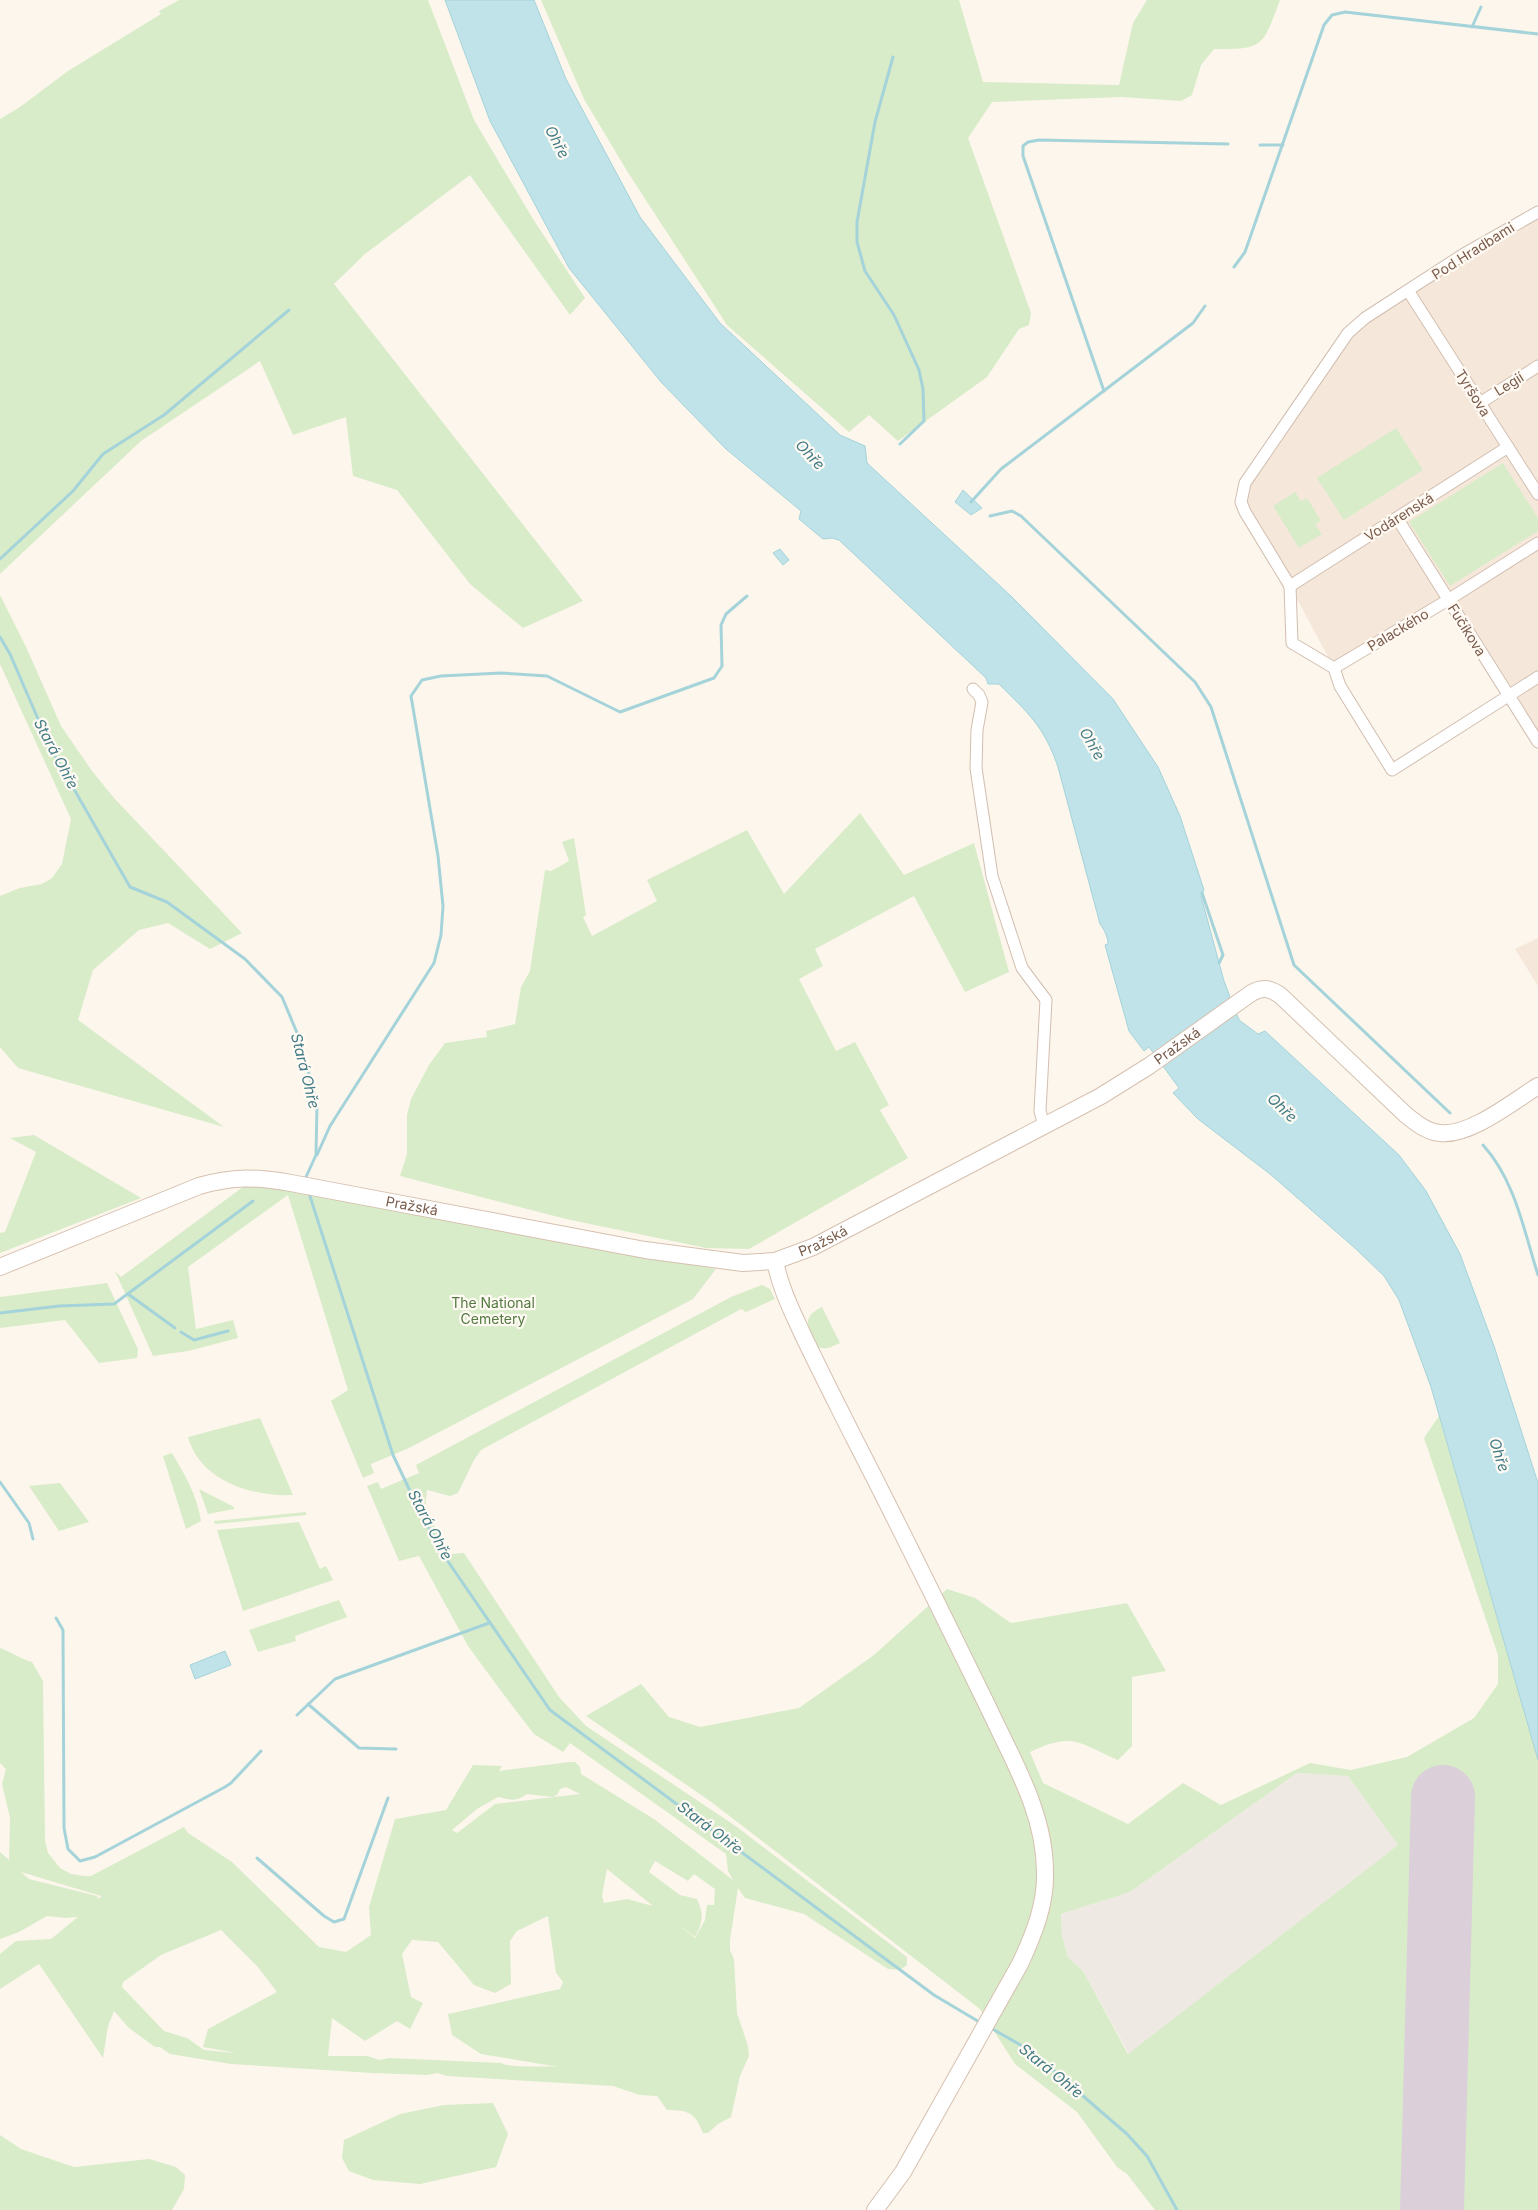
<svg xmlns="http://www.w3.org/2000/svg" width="1538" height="2210" font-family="Inter,sans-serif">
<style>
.residential{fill:#f5e8da}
.industrial{fill:#efe9e4}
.green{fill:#d8ecc9;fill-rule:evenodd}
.water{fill:#bfe3e8;stroke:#a5d3da}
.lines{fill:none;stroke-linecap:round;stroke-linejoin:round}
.stream{stroke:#a5d3da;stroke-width:3}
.runway{stroke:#dbcfda;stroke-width:64}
.street-casing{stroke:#d1beb0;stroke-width:13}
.secondary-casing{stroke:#d6c0b0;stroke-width:18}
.street{stroke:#fff;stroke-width:11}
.secondary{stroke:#fff;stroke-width:16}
.labels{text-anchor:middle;stroke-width:4.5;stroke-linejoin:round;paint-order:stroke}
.street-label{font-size:14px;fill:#7a5c4d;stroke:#fffaf3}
.park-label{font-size:14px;fill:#537a41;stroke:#fffaf3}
.water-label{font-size:15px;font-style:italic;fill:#437c86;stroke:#fffaf3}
</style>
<rect width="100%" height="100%" fill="#fdf6ec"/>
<g class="residential">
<polygon points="1538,212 1538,742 1448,600 1334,668 1290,586 1245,512 1242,492 1348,333"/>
<polygon points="1538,938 1538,986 1515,949"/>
</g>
<polygon class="industrial" points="1297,1773 1348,1776 1398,1845 1129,2054 1083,1971 1068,1957 1062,1936 1061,1914 1130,1892"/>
<g class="green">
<polygon points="179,0 428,0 474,120 533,219 585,298 570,315 470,175 365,254 334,284 583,601 523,628 470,584 397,490 353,476 346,417 293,435 260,361 141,441 0,574 0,119 20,107 68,71 161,14 159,11"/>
<path d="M541,0H959L983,82L1119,85L1133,23L1147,0H1280C1262,47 1265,49 1214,49L1201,65L1192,95L1181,101L1122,97L992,102L968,138L1031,313L1029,325L1019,329L987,377L898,441L869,415L849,432L727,325L627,171L584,99Z"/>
<polygon points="1396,428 1423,470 1344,520 1317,478"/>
<polygon points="1503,463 1538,518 1538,531 1450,586 1409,522"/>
<polygon points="1295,492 1301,501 1307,498 1321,521 1315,524 1322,534 1299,548 1273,506"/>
<polygon points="0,595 27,649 61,726 92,771 114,798 242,933 210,949 168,923 139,930 93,970 78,1020 224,1127 18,1068 0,1047 0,896 20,888 42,884 52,878 62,864 71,819 0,664"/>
<polygon points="860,813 904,875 974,843 1009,972 965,992 914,896 815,949 823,966 799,979 836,1051 855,1042 889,1105 880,1110 908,1158 749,1249 706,1248 566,1219 400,1176 407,1154 407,1115 411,1099 429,1065 445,1043 487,1037 486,1031 515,1024 521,987 530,971 545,870 551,871 569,861 562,842 574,838 586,915 583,917 592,936 657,901 647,880 747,830 784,894"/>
<polygon points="34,1135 141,1198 0,1253 0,1233 5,1232 36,1152 10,1138"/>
<polygon points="247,1184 293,1190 716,1269 693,1299 409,1448 371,1464 374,1473 363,1478 331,1401 348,1390 288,1195 188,1267 196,1329 233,1320 238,1338 188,1351 153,1356 115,1271 121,1277"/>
<polygon points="107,1283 138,1349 137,1358 99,1363 65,1320 0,1328 0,1297"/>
<path d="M762,1285L770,1289L775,1299L746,1312L741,1309L481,1450L474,1460L458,1493L450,1496L427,1490L425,1510L451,1554L464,1553L559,1697L586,1726L737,1827L907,1957V1965L900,1970L888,1969L804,1914L745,1898L738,1888L730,1940V1950L734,1959L737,2013L748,2046L749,2056L740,2076L731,2117L718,2124L708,2133H703C695,2113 689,2110 667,2110L657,2096L640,2095L613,2086L447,2076L438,2073L427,2075L372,2073L231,2064L170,2054L160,2047H155L129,2028L114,2011L108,2026L103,2058L39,1964L0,1989V1954L16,1941L51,1939L78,1917L65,1918L47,1916L19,1932L0,1939V1852L9,1860L10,1818L2,1784L6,1769L0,1763V1648C12,1652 20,1659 32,1662L43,1681L45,1841L48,1853L60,1868L71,1874L84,1876H91L184,1827L188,1833L232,1862L319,1947L346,1952L371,1935L369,1907L395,1819L446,1810L473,1765L502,1766L499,1771L569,1762H575L580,1767L581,1774L654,1819L733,1880L728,1871L726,1854L570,1743L563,1752L534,1734L504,1695L468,1646L419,1556L399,1561L367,1486L378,1482L381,1489L419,1473L416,1465L731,1297ZM566,1787L580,1794L495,1804L457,1833L452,1830L477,1809L498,1797C511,1800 516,1802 527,1794L553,1797L557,1795L560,1789ZM655,1861L688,1881L694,1874L715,1889L714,1905H707L705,1920L695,1938L677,1924L695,1937C703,1922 704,1914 697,1899L680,1895L649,1872ZM607,1869L653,1906L627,1899L604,1903L602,1896ZM21,1872L101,1896H102L98,1899L97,1896L29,1879ZM548,1916L556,1973L563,1982L560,1989L448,2014L452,2035L481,2054L559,2067C546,2066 509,2068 501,2063L389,2058L380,2060L367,2056H328L332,2018L365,2041L397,2021L410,2029L423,2003L411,1997L402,1954L412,1940L438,1942L474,1985L495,1993L511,1984L510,1941L517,1931ZM221,1930L257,1966L277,1992L208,2029L203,2047L236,2053L204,2050L187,2038L164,2031L122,1987L123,1982L161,1955Z"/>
<path d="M822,1307L840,1343C835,1345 827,1350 821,1348C816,1347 814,1343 813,1340C805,1324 805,1315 822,1307Z"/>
<path d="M1439,1416L1538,1760V2210H1155L1127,2174L1117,2167L1077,2112L1015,2064L980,2009L710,1801L586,1716L641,1684L669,1717L700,1727L799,1708L874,1655L947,1589L975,1598L1011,1623L1127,1603L1166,1671L1132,1677V1746L1118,1760C1077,1742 1073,1732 1030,1752L1043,1783L1128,1824L1183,1783L1221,1805L1310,1763L1351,1770L1407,1757L1474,1718L1498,1684V1655L1424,1438ZM1297,1773L1348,1776L1398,1845L1128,2054L1083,1971L1068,1957L1062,1936L1061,1914L1130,1892Z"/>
<path d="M260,1418L293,1495C252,1497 200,1481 188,1437Z"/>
<path d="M172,1453C185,1475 197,1495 201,1521L186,1529L163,1456Z"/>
<polygon points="60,1483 89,1522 59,1531 29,1486"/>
<polygon points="199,1489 234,1507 234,1509 208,1514"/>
<polygon points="306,1512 306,1515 215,1524 214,1521"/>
<polygon points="299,1522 320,1569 326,1566 333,1580 243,1611 217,1530"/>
<polygon points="339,1600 347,1617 295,1636 296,1641 258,1652 249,1630"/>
<polygon points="493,2103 508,2134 496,2167 420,2184 373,2180 349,2171 342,2158 344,2140 400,2114 444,2105"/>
<polygon points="0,2135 21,2149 74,2167 149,2159 176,2167 185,2175 184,2189 172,2210 0,2210"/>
</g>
<g class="water">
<path d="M445,0H534L566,79L640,217L720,323L840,435L865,446L867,463L1012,597L1113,699L1158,767L1180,816L1204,890L1201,896L1224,981L1239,1020L1258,1034L1265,1031L1399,1155L1426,1191L1460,1254L1494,1346L1538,1483V1760L1431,1387L1399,1300L1384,1276L1356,1249L1270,1174L1198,1119L1173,1093L1179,1088L1149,1047L1144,1051L1129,1031L1105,945L1108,944C1108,937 1104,929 1100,924L1058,767C1044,726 1028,713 999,684H988L986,678L839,540L832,538L823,539L799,519L801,511L726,449L661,382L569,268L490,121Z"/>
<polygon points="963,490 982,508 971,515 955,502"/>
<polygon points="780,549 789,560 783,565 773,553"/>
<polygon points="225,1651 231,1665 195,1679 190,1665"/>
</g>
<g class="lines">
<g class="stream">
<polyline points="1472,27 1481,7"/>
<polyline points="893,57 875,122 857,222 857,242 865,271 894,315 919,370 923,389 924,421 900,444"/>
<polyline points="1260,145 1283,145"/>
<polyline points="1234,267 1245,252 1324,25 1332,15 1345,12 1538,34"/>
<polyline points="1104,391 1023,156 1023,146 1028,142 1039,140 1228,144"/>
<polyline points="971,502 1001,469 1193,323 1205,306"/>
<polyline points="990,516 1012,511 1021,516 1195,682 1211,707 1294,965 1450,1113"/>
<polyline points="0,559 73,491 103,454 164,415 289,310"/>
<polyline points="0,637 10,654 51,749 130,887 167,902 245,959 282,997 300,1040 317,1105 316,1155 306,1177 307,1182"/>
<polyline points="1202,893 1223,955 1219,963"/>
<path d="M1483,1145C1515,1180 1524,1231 1538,1275"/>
<polyline points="317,1155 330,1126 434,963 441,935 443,906 438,856 411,696 422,680 441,676 501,673 547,676 620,712 714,678 722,666 721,625 726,614 747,596"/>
<polyline points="308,1190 393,1455 420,1512 447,1560 550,1710 934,1995 981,2023"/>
<polyline points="128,1294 175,1328"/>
<polyline points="0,1313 59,1306 114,1304 253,1201"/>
<polyline points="181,1332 194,1340 228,1331"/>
<polyline points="0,1482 29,1523 33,1539"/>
<polyline points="56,1618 63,1630 64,1828 68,1849 80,1861 95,1857 225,1787 231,1783 261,1751"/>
<polyline points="308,1704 359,1748 396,1749"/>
<polyline points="297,1715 335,1679 489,1623"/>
<polyline points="257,1858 324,1916 334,1922 344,1919 388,1798"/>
<polyline points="989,2027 1031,2051 1127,2134 1147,2156 1177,2210"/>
</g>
<polyline class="runway" points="1432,2210 1443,1797"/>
<g class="street-casing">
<g id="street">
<polyline points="1538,212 1464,254 1365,318 1348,333 1245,483 1241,502 1245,512 1290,586 1292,643 1334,668 1340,686 1392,770 1538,677"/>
<polyline points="1409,292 1538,494"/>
<polyline points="1480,403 1538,366"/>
<polyline points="1397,518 1538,742"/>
<polyline points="1290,586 1508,447"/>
<polyline points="1334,668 1448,600 1538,543"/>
<polyline points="973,689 979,695 982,702 977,730 976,768 992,876 1022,968 1046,1000 1040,1111 1044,1126"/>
</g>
</g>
<g class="secondary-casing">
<g id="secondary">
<path d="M775,1261C780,1287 791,1309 802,1333C819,1369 837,1404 855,1440C901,1529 945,1619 989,1709C1013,1761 1045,1813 1045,1872C1046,1904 1034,1934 1020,1964L903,2172L875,2210"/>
<path id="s1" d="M0,1267L199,1186C234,1176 257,1177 291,1183L645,1250L743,1263L775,1261L813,1247L1101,1096L1149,1066L1250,994C1262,986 1270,988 1281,996L1406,1115C1416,1123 1427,1132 1440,1133C1469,1137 1514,1101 1538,1086"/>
</g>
</g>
<use href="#street" class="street"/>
<use href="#secondary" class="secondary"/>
</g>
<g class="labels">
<g class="street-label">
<text transform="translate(1473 251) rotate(-32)" y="5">Pod Hradbami</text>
<text transform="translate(1509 384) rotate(-32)" y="5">Legií</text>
<text transform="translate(1473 393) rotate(58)" y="5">Tyršova</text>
<text transform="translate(1399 517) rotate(-32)" y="5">Vodárenská</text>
<text transform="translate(1398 630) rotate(-31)" y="5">Palackého</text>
<text transform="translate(1467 630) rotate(58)" y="5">Fučíkova</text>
<text dy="5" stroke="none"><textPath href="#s1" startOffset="1256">Pražská</textPath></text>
<text dy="5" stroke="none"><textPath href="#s1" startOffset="431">Pražská</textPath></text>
<text dy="5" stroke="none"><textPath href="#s1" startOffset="851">Pražská</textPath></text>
</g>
<g class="park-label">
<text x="493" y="1308">The National<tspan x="493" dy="16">Cemetery</tspan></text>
</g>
<g class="water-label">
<text transform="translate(557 142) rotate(62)" y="5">Ohře</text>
<text transform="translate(810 455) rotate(47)" y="5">Ohře</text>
<text transform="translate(1092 744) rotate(60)" y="5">Ohře</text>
<text transform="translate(56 754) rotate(62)" y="5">Stará Ohře</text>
<text transform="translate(305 1071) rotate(76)" y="5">Stará Ohře</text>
<text transform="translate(1282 1108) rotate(44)" y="5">Ohře</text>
<text transform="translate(1499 1455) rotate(72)" y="5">Ohře</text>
<text transform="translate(430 1525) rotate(62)" y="5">Stará Ohře</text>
<text transform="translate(710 1828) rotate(37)" y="5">Stará Ohře</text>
<text transform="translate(1051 2071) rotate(39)" y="5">Stará Ohře</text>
</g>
</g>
</svg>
